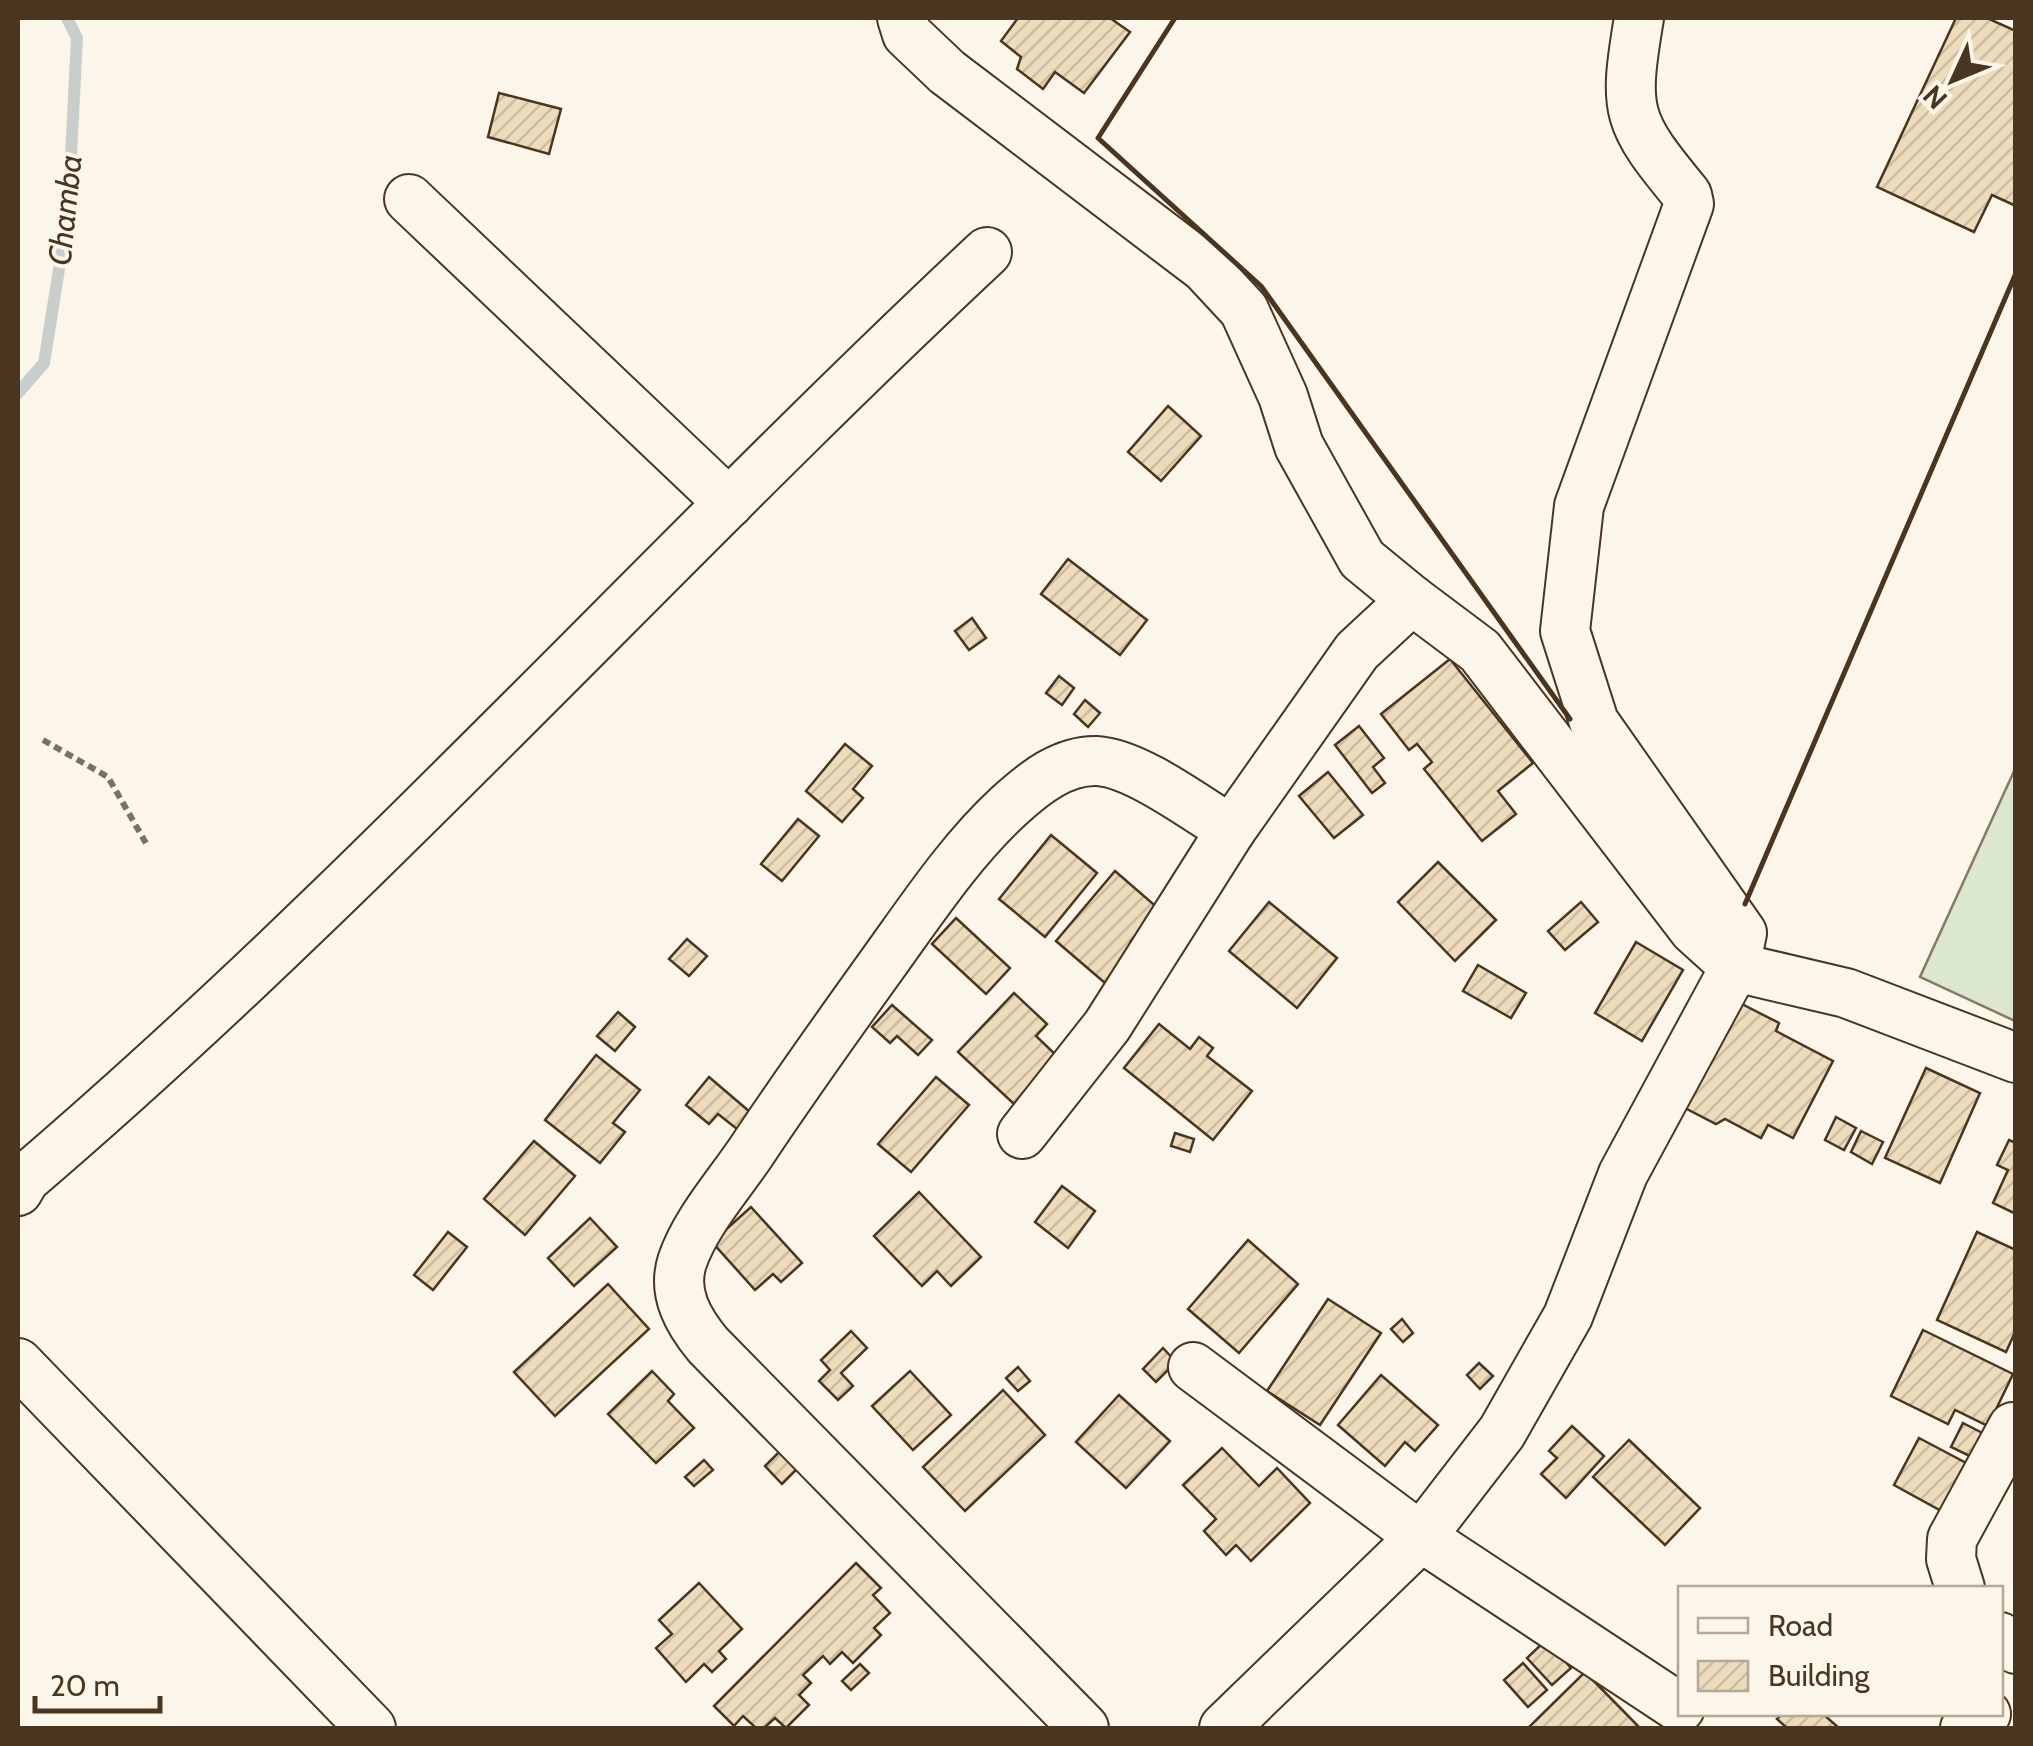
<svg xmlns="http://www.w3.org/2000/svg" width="2033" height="1746" font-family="Cabin,sans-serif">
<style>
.pitch{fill:#dce7d0;stroke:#887966;stroke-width:2.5}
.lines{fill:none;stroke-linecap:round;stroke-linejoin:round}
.stream{stroke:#c9cecd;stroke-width:12}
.building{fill:url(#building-hatch);stroke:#4a3520;stroke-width:2.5}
.minor-casing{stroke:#4a3520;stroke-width:52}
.path{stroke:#7f6f5c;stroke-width:6;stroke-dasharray:8 5;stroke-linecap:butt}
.minor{stroke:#fbf6e9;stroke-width:48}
.wall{stroke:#4a3520;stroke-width:5}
.labels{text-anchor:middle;stroke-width:8;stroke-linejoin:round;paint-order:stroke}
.water-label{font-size:32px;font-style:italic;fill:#4a3520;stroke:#fbf6e9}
</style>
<defs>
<pattern id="building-hatch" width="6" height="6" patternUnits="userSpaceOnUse" patternTransform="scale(2.5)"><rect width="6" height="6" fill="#ecdcbc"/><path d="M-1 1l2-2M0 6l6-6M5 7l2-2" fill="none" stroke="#ccbda1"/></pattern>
</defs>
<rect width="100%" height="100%" fill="#fbf6e9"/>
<polygon class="pitch" points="2015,769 2015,1021 1920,977"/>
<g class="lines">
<polyline class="stream" points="18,393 44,363 68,213 77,38 67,18"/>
</g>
<g class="building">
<polygon points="1018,18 1110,18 1130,32 1084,93 1055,72 1043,89 1017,69 1021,57 1001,41"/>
<polygon points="1956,18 1987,18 2016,31 2016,206 1992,195 1974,232 1877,187"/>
<polygon points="499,93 561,109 549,154 488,137"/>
<polygon points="1168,406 1201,436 1161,481 1128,452"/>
<polygon points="1068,559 1147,620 1120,655 1041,594"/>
<polygon points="972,618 986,638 969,650 955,631"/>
<polygon points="1450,659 1533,763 1498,791 1516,814 1482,841 1424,769 1432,762 1417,744 1409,750 1381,714"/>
<polygon points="1059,676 1074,688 1062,705 1046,693"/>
<polygon points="1085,700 1100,713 1088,727 1074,714"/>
<polygon points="1359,726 1384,758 1373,767 1385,783 1372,793 1335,745"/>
<polygon points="845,744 872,766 853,789 863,798 842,822 806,791"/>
<polygon points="1328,772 1363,815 1334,838 1299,796"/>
<polygon points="798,819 819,836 782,881 761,864"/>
<polygon points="1051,835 1097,873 1045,937 999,899"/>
<polygon points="1438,862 1496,920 1455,961 1398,902"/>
<polygon points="1115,871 1159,909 1131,941 1143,951 1112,989 1056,941"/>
<polygon points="1269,902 1337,958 1297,1008 1229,951"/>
<polygon points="1581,902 1598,922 1565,950 1548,931"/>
<polygon points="956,918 1010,968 986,994 932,944"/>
<polygon points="687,939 707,956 689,976 669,959"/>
<polygon points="1636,942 1683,970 1642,1041 1595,1013"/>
<polygon points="1478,965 1526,993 1511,1018 1463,991"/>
<polygon points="1014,993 1047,1024 1036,1036 1058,1057 1014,1104 958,1052"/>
<polygon points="1738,1002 1779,1023 1776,1031 1833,1061 1793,1138 1768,1125 1761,1138 1725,1119 1716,1124 1683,1107"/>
<polygon points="892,1005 932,1040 918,1055 897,1036 890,1043 872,1027"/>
<polygon points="618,1012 635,1027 615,1051 597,1036"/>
<polygon points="1159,1024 1190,1049 1199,1037 1213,1048 1207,1056 1252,1091 1213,1140 1124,1068"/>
<polygon points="596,1055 640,1090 613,1123 625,1132 600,1163 545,1120"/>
<polygon points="1926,1068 1980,1093 1940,1183 1885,1158"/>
<polygon points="709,1077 750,1112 737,1129 718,1114 709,1124 686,1105"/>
<polygon points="936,1077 969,1105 911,1172 878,1144"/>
<polygon points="1836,1117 1856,1128 1844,1150 1825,1140"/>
<polygon points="1861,1131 1883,1142 1872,1164 1851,1152"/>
<polygon points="1175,1133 1194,1139 1190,1152 1171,1146"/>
<polygon points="2009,1140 2016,1143 2016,1214 1993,1203 2008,1170 1997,1165"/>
<polygon points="534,1141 575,1176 525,1235 484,1199"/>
<polygon points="1062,1186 1095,1211 1068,1248 1035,1222"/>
<polygon points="919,1192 981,1257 951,1286 937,1271 922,1286 874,1236"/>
<polygon points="751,1207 802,1263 781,1282 773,1274 755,1290 712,1242"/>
<polygon points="590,1218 617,1247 574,1286 548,1258"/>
<polygon points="448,1232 467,1247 433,1290 414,1275"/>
<polygon points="1977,1232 2016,1250 2016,1330 2006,1352 1937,1320"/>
<polygon points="1248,1240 1298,1284 1239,1353 1188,1309"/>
<polygon points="608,1284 649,1329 555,1416 514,1372"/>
<polygon points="1328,1299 1381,1333 1320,1425 1267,1391"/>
<polygon points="1402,1319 1413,1333 1403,1342 1391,1329"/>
<polygon points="1923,1330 2013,1374 1988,1426 1955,1410 1948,1424 1891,1396"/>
<polygon points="851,1331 867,1348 841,1373 853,1386 838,1400 819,1381 830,1370 821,1360"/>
<polygon points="1163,1348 1176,1362 1156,1382 1143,1369"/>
<polygon points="1479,1363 1493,1376 1480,1389 1467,1375"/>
<polygon points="1018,1367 1030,1381 1018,1391 1006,1378"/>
<polygon points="652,1371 674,1394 668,1401 694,1428 656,1463 608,1414"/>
<polygon points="910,1371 951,1415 913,1450 872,1406"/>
<polygon points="1381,1375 1438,1425 1415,1451 1405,1442 1385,1466 1338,1425"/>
<polygon points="1003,1390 1045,1435 965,1511 923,1467"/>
<polygon points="1119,1395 1170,1441 1126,1488 1076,1442"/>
<polygon points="1963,1423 1992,1438 1980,1461 1951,1447"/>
<polygon points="1572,1426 1604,1456 1566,1498 1541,1474 1557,1458 1549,1451"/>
<polygon points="1919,1438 1970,1465 1945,1513 1894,1485"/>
<polygon points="1629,1440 1700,1508 1665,1545 1593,1477"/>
<polygon points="787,1444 804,1462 782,1484 765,1466"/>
<polygon points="1222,1448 1259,1486 1277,1468 1310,1503 1251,1561 1236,1545 1226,1555 1204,1531 1216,1519 1183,1485"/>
<polygon points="704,1460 713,1470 694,1486 685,1477"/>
<polygon points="856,1563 881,1588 873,1595 890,1613 874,1628 881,1635 853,1663 842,1652 830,1664 823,1656 803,1675 811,1683 799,1695 809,1705 786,1728 775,1718 764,1728 756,1728 743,1716 734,1726 714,1706"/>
<polygon points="699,1583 742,1629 719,1651 726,1659 712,1672 704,1664 686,1682 656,1648 672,1634 659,1620"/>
<polygon points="1546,1640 1571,1668 1552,1685 1527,1658"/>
<polygon points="1523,1663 1547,1690 1528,1707 1504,1680"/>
<polygon points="860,1664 869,1673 851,1690 842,1681"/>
<polygon points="1585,1672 1640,1728 1528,1728"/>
<polygon points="1782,1714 1823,1714 1839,1728 1787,1728 1777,1719"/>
</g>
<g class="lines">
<g class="minor-casing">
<g id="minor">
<polyline points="902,18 907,34 947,72 1205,268 1244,310 1283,396 1299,446 1362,559 1412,600 1357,651 1231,830 1107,1026 1022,1134"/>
<polyline points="409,199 729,503"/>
<polyline points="1412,600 1480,651 1694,930 1735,967 1846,993 2016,1058"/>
<path d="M18,1191L25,1179C364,889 662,556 987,252"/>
<polyline points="18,1363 371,1728"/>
<polyline points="1193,1367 1421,1537 1680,1708"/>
<polyline points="1960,1588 1951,1559 1952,1539 2013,1427"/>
<polyline points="2000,1637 2016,1649"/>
<path d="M1084,1728L708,1345C689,1322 672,1294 682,1262C695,1223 728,1186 751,1152C794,1087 840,1023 886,959C924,906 962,849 1010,805C1034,783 1063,760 1097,761C1136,763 1197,809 1231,830"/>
<path d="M1224,1728L1421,1537L1502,1432L1568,1316L1623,1174L1735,967L1742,933L1594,722L1565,631L1579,506L1689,204L1687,195C1626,121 1623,113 1639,18"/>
<polyline points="1965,1728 1986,1714"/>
</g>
</g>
<polyline class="path" points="43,740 108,777 147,845"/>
<use href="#minor" class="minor"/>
<g class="wall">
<polyline points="1175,18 1098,138 1261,286 1570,719"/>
<polyline points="1745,904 2016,273"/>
</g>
</g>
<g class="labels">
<g class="water-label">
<text transform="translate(65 210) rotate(-84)" y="11">Chamba</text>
</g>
</g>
<rect width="2033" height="1746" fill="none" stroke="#4a3520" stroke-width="40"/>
<rect x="1678" y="1586" width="325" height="130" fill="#fbf6e9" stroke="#b4a999" stroke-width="2.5"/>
<rect x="1698" y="1618" width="50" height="15" fill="#fbf6e9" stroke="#b4a999" stroke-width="2.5"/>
<text x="1768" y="1636" font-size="30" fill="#4a3520">Road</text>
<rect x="1698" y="1661" width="50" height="30" fill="url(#building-hatch)" stroke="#b4a999" stroke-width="2.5"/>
<text x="1768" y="1686" font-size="30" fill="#4a3520">Building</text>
<g transform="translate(1953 80) rotate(226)" stroke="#fbf6e9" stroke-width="8" paint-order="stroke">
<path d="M0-8L18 38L0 25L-18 38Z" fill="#4a3520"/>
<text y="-15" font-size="28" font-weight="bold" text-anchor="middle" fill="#4a3520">N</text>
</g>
<path d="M35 1696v15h125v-15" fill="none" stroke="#4a3520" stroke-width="5"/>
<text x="50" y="1696" font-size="30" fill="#4a3520" stroke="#fbf6e9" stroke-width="8" paint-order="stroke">20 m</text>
</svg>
